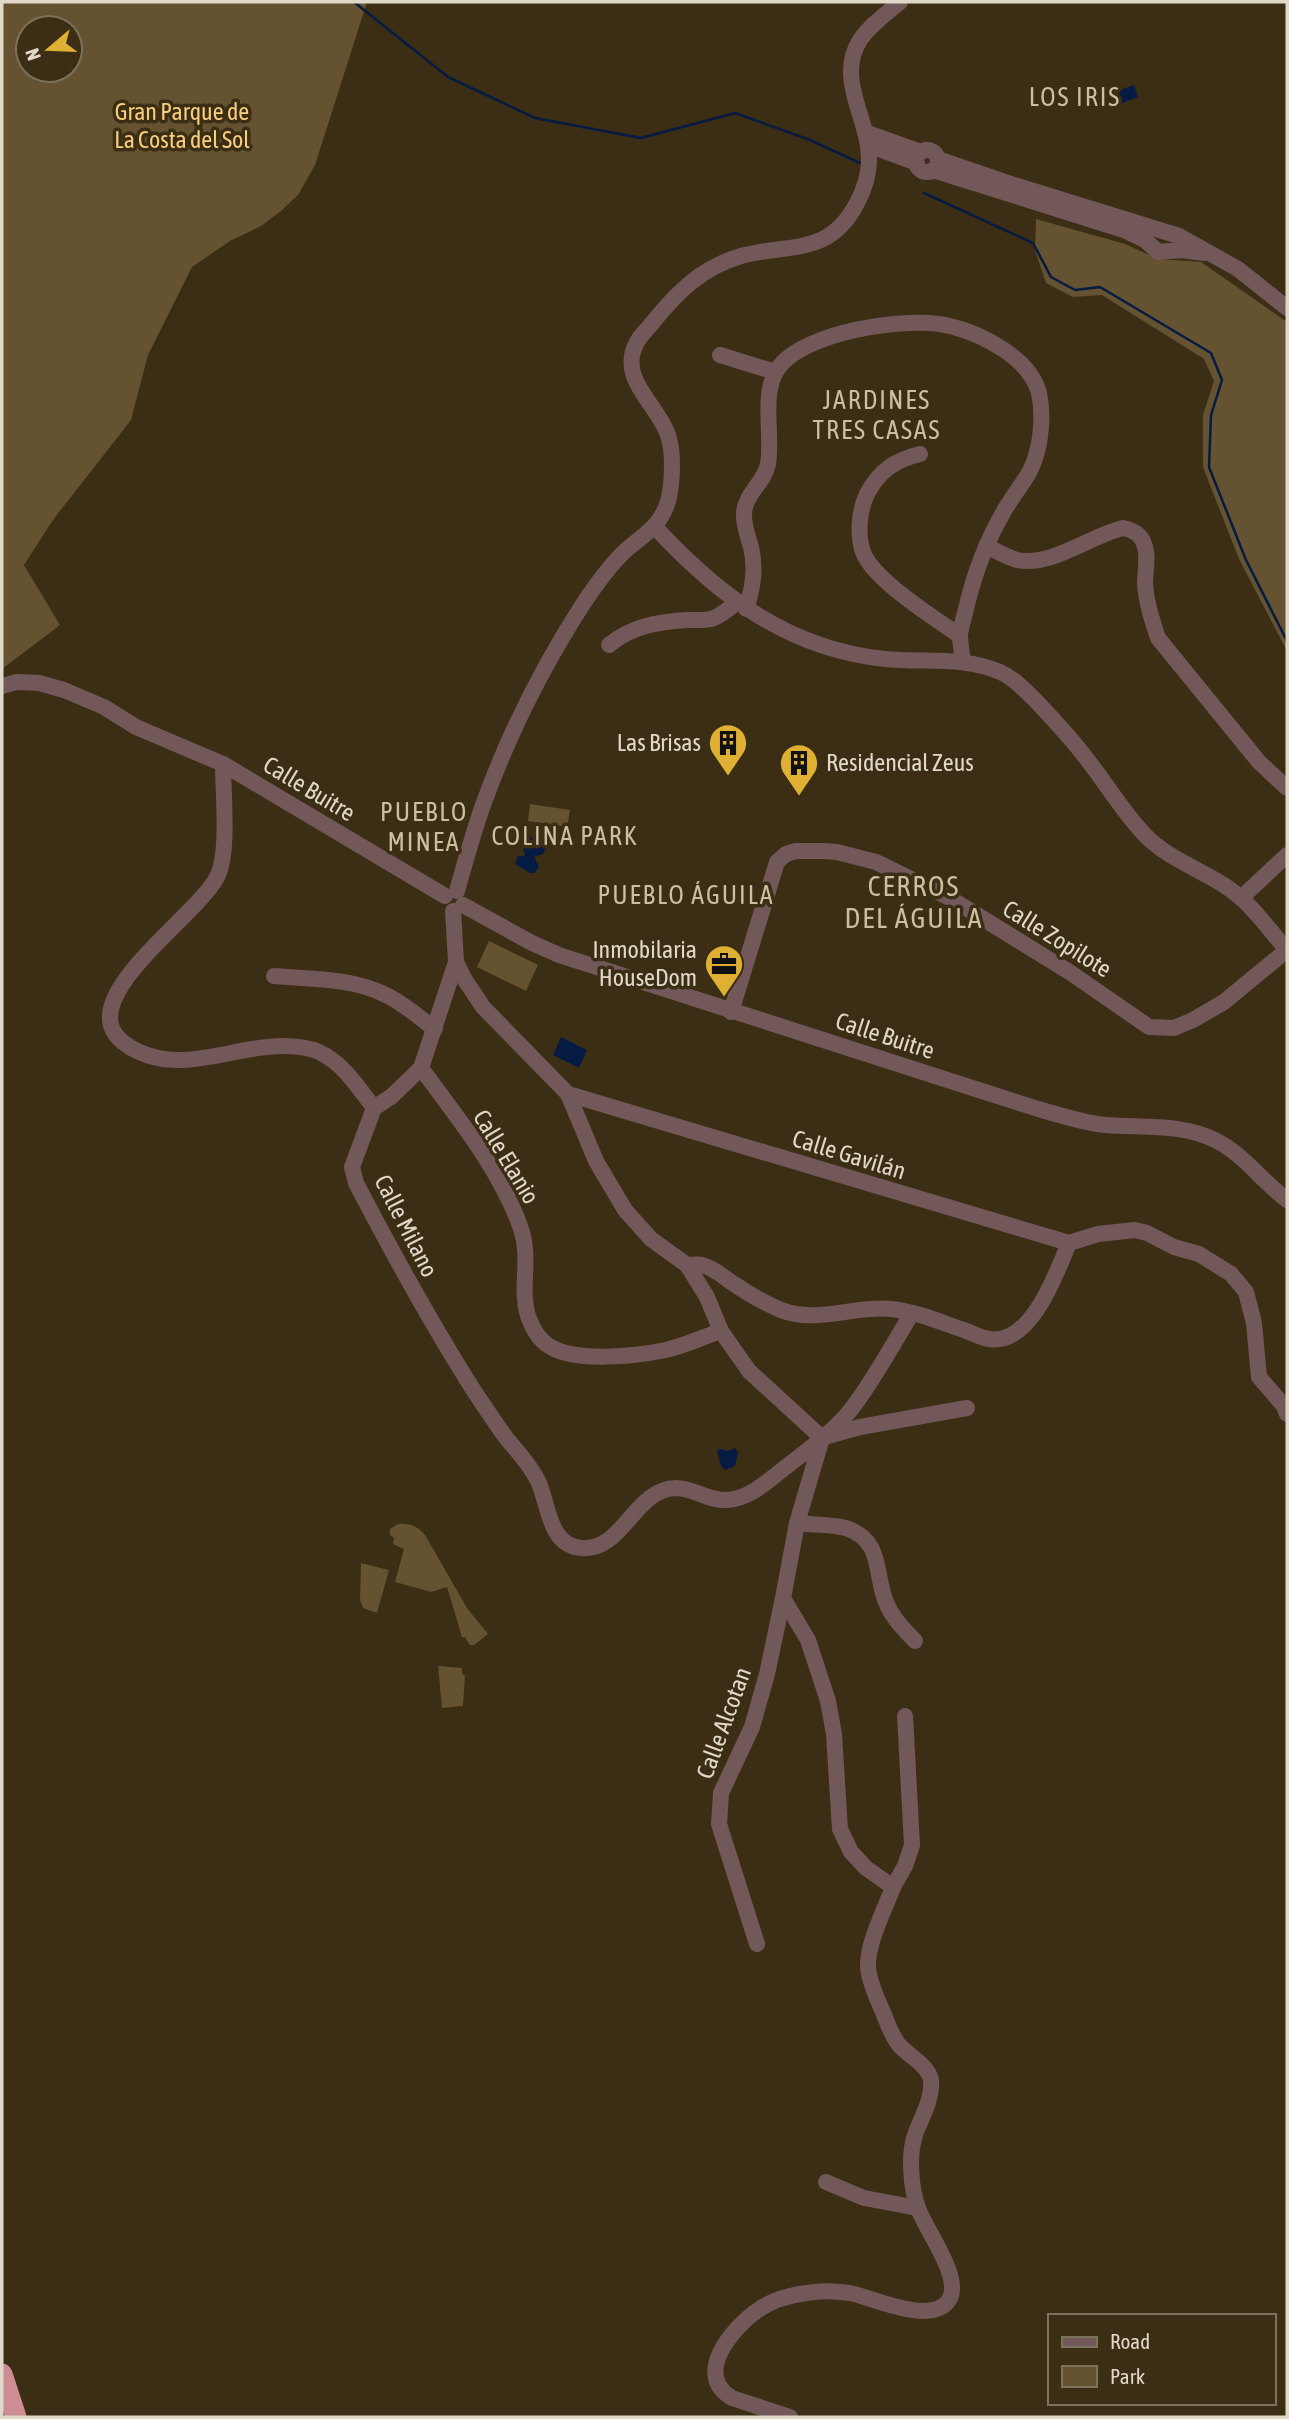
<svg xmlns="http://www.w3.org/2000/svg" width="1289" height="2419" font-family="'Asap Condensed',sans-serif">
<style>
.green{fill:#645231;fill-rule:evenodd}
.water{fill:#061b42}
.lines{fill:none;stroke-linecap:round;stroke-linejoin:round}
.stream{stroke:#061b42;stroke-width:2.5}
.minor{stroke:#73585a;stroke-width:16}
.highway{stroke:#ce8d94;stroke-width:21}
.labels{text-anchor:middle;stroke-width:7;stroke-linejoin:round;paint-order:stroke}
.park-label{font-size:24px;fill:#f7ce7d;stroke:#3b2e14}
.poi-label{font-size:24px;fill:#e0d8c9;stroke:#3b2e14;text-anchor:end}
.street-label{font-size:24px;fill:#e0d8c9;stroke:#3b2e14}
.neighbourhood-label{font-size:26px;letter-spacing:2px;fill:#cebea1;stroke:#3b2e14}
.quarter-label{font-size:28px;letter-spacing:2px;fill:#cebea1;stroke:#3b2e14}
</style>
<rect width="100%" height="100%" fill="#3b2e14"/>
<g class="green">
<path d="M2,2H367L315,165L298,195L281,211L261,226L230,241L192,267L148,355L131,420L53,520L24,565L60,625L2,669ZM28,28H70V70H28Z"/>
<polygon points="1036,219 1125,244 1158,259 1201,262 1287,322 1287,651 1239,559 1203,467 1203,415 1214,381 1204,359 1102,295 1073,297 1046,283 1035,250"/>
<polygon points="530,804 570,810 567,827 528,821"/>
<polygon points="489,941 538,965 526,991 477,967"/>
<path d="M398,1524C409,1523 418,1526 425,1535L467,1608L488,1634L474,1645H470L465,1637H462L447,1587L431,1592L395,1582L404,1549L393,1544L394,1538L390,1535V1529Z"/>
<polygon points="361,1563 389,1570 377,1613 363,1608 360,1600"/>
<polygon points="438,1666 462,1668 462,1674 465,1675 463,1706 442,1708"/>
</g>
<g class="water">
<polygon points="1134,85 1138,97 1110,108 1106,104 1106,95"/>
<polygon points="528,835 546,847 543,854 534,857 539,866 535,873 530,873 515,864 518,856 524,856 525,853 523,850 526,836"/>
<polygon points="561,1037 587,1050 579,1068 553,1055"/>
<polygon points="735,1448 738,1453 735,1466 725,1470 721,1466 717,1451 720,1449 728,1451"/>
</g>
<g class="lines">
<g class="stream">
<polyline points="354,2 448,77 535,118 641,138 735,113 810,140 860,163"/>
<polyline points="924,193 1033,243 1051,277 1075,290 1100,287 1211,353 1222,380 1211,415 1209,467 1246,560 1287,641"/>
</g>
<g class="minor">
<polyline points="865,132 921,152"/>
<polyline points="868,145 917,163"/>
<circle cx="927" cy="161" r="11"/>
<polyline points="938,159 1014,185 1179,236 1238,269 1287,308"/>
<polyline points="933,170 1124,230 1145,240 1158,252 1182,250 1204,253"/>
<polyline points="720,355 775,372"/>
<path d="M920,454C895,460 879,471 867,494C859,511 857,534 863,552C873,580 935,618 960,636"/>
<path d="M655,527C719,596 788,649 885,659C923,663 964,656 1000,672C1014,678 1026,691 1037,702C1054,720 1071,738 1086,758C1106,783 1122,811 1144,834C1171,863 1212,872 1241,898C1258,913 1272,933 1287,950"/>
<path d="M986,546C995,550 1006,557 1017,560C1053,567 1089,536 1123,528C1133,530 1141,534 1144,544C1149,555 1145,571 1145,583C1146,602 1152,620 1158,638L1259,762L1287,788"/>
<path d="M746,609C753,588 756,569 751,547C748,536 744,527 744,516C743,495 764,484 768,464C773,436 761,395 777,370C800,332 909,315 950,326C982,334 1030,358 1039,393C1044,417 1041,449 1030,471C1022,485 1012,497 1004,511C986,542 974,574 966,609C964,617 961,627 960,635C960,643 962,653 963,661"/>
<path d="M609,645C632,626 657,622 687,620C696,620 706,621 714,618C723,614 730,607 738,602"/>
<polyline points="2,686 17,682 39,683 64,690 104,707 136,727 223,764 445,896"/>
<path d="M223,764C223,793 229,850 218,875C201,913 82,991 116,1035C121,1042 129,1047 137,1051C184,1074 234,1046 282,1046C295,1046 308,1047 319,1052C343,1063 358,1087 374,1108L352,1167L356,1183C393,1254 431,1323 474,1391C485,1407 495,1423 507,1439C518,1452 531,1466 538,1481C549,1504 548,1545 581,1548C623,1552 634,1489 676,1488C693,1488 709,1501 727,1500C750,1498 764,1484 782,1470C806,1451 834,1432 853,1407C875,1378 893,1344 912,1313"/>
<path d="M457,891C465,863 473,833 483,805C508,736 543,666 583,604C595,586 609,566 625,551C641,537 658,528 666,507C673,490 674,452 668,435C658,405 618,379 636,344C639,336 648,329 653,322C678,291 703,267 741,256C789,243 829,257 857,203C864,190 869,174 869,160C870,120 835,79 860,40C870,25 886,14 900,2"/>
<polyline points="1241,898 1287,855"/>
<path d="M463,905L532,943L559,955L1038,1109C1060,1115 1083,1123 1106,1125C1144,1128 1182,1123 1217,1141C1244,1155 1263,1182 1287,1200"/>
<path d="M453,911L456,962L465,980L483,1007L568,1094L596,1161L625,1210L651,1239L687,1265L707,1297L721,1331L749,1371L822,1438L797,1523L783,1598L808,1640L828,1701L834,1734L840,1829L851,1852L866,1868L893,1887C885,1909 867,1943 868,1967C869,1981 877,1999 883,2012C887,2023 892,2036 899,2045C909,2056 928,2065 931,2080C933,2099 921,2118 915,2135C908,2156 911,2188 918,2208C926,2231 963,2278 949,2300C932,2326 874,2298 850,2293C836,2291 821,2290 807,2293C790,2295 772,2300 758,2310C733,2327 692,2375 732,2398L790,2417"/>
<path d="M274,976C311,979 352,978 386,995C403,1003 420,1018 435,1029"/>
<polyline points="731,1012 777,862 786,854 796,851 823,851 837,852 876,862 948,897 1071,973 1149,1027 1174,1028 1193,1020 1224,1002 1287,950"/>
<path d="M421,1068C457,1117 499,1168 520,1226C532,1258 519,1287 528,1316C532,1327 539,1340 549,1346C575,1363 637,1356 666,1350C684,1346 703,1337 721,1331"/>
<polyline points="568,1094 1069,1243 1098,1234 1135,1230 1147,1233 1174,1247 1199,1254 1231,1274 1246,1292 1254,1323 1259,1377 1284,1406 1287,1414"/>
<polyline points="374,1108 392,1096 421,1068 456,962"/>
<path d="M687,1265C692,1265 698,1264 702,1265C715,1268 724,1278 734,1284C749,1294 764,1303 781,1310C817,1324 855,1305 892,1309C917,1312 940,1322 964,1330C972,1333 981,1338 989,1339C1031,1346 1056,1274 1069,1243"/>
<polyline points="828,1436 860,1427 967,1408"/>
<path d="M797,1523C812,1525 831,1524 846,1528C884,1541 874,1574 886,1602C892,1618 904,1629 915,1641"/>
<polyline points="893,1887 905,1866 912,1845 905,1716"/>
<polyline points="757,1944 719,1824 721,1793 752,1727 767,1674 783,1598"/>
<polyline points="826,2182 864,2198 918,2208"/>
</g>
<polyline class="highway" points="2,2374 16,2417"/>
</g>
<defs>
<g id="building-pin" transform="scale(2.0125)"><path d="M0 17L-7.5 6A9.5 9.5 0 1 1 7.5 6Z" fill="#dfb034" stroke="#3b2e14"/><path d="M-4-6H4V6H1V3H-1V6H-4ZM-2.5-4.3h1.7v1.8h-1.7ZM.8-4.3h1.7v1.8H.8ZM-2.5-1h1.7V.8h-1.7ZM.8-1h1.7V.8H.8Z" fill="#111"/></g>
<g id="office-pin" transform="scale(2.0125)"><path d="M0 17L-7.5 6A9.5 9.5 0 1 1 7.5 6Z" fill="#dfb034" stroke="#3b2e14"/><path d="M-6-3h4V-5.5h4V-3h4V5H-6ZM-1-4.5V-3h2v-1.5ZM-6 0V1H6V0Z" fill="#111"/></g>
</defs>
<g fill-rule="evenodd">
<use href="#building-pin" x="728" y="743"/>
<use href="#building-pin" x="799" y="763"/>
<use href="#office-pin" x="724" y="964"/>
</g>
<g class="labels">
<g class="park-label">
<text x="182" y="120">Gran Parque de<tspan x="182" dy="28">La Costa del Sol</tspan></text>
</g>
<g class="poi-label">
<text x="701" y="751">Las Brisas</text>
<text x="826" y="771" text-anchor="start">Residencial Zeus</text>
<text x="697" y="958">Inmobilaria<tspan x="697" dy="28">HouseDom</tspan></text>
</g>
<g class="street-label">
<text transform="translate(309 789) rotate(31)" y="8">Calle Buitre</text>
<text transform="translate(1057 939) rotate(32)" y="8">Calle Zopilote</text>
<text transform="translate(885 1036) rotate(18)" y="8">Calle Buitre</text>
<text transform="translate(849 1155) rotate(17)" y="8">Calle Gavilán</text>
<text transform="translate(506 1157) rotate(59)" y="8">Calle Elanio</text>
<text transform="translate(406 1226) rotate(63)" y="8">Calle Milano</text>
<text transform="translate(724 1723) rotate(-70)" y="8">Calle Alcotan</text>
</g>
<g class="neighbourhood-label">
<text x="1075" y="106">LOS IRIS</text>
<text x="877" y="409">JARDINES<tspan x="877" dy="30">TRES CASAS</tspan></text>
<text x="424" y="821">PUEBLO<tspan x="424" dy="30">MINEA</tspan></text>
<text x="565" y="845">COLINA PARK</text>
<text x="686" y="904">PUEBLO ÁGUILA</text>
</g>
<g class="quarter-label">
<text x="914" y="896">CERROS<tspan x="914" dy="32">DEL ÁGUILA</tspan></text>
</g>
</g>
<rect width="1289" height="2419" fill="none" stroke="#e0d8c9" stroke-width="7"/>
<rect x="1048" y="2314" width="228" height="91" fill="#3b2e14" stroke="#7d725c" stroke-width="2"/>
<rect x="1062" y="2337" width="35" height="10" fill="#73585a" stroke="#7d725c" stroke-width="2"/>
<text x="1110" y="2349" font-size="21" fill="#e0d8c9">Road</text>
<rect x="1062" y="2366" width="35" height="21" fill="#645231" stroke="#7d725c" stroke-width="2"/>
<text x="1110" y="2384" font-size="21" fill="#e0d8c9">Park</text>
<g transform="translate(49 49) rotate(251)"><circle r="33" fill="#3b2e14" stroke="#7d725c" stroke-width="2"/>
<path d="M0-5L12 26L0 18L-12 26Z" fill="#dfb034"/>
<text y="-10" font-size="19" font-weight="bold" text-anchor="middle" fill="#e0d8c9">N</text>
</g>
</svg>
